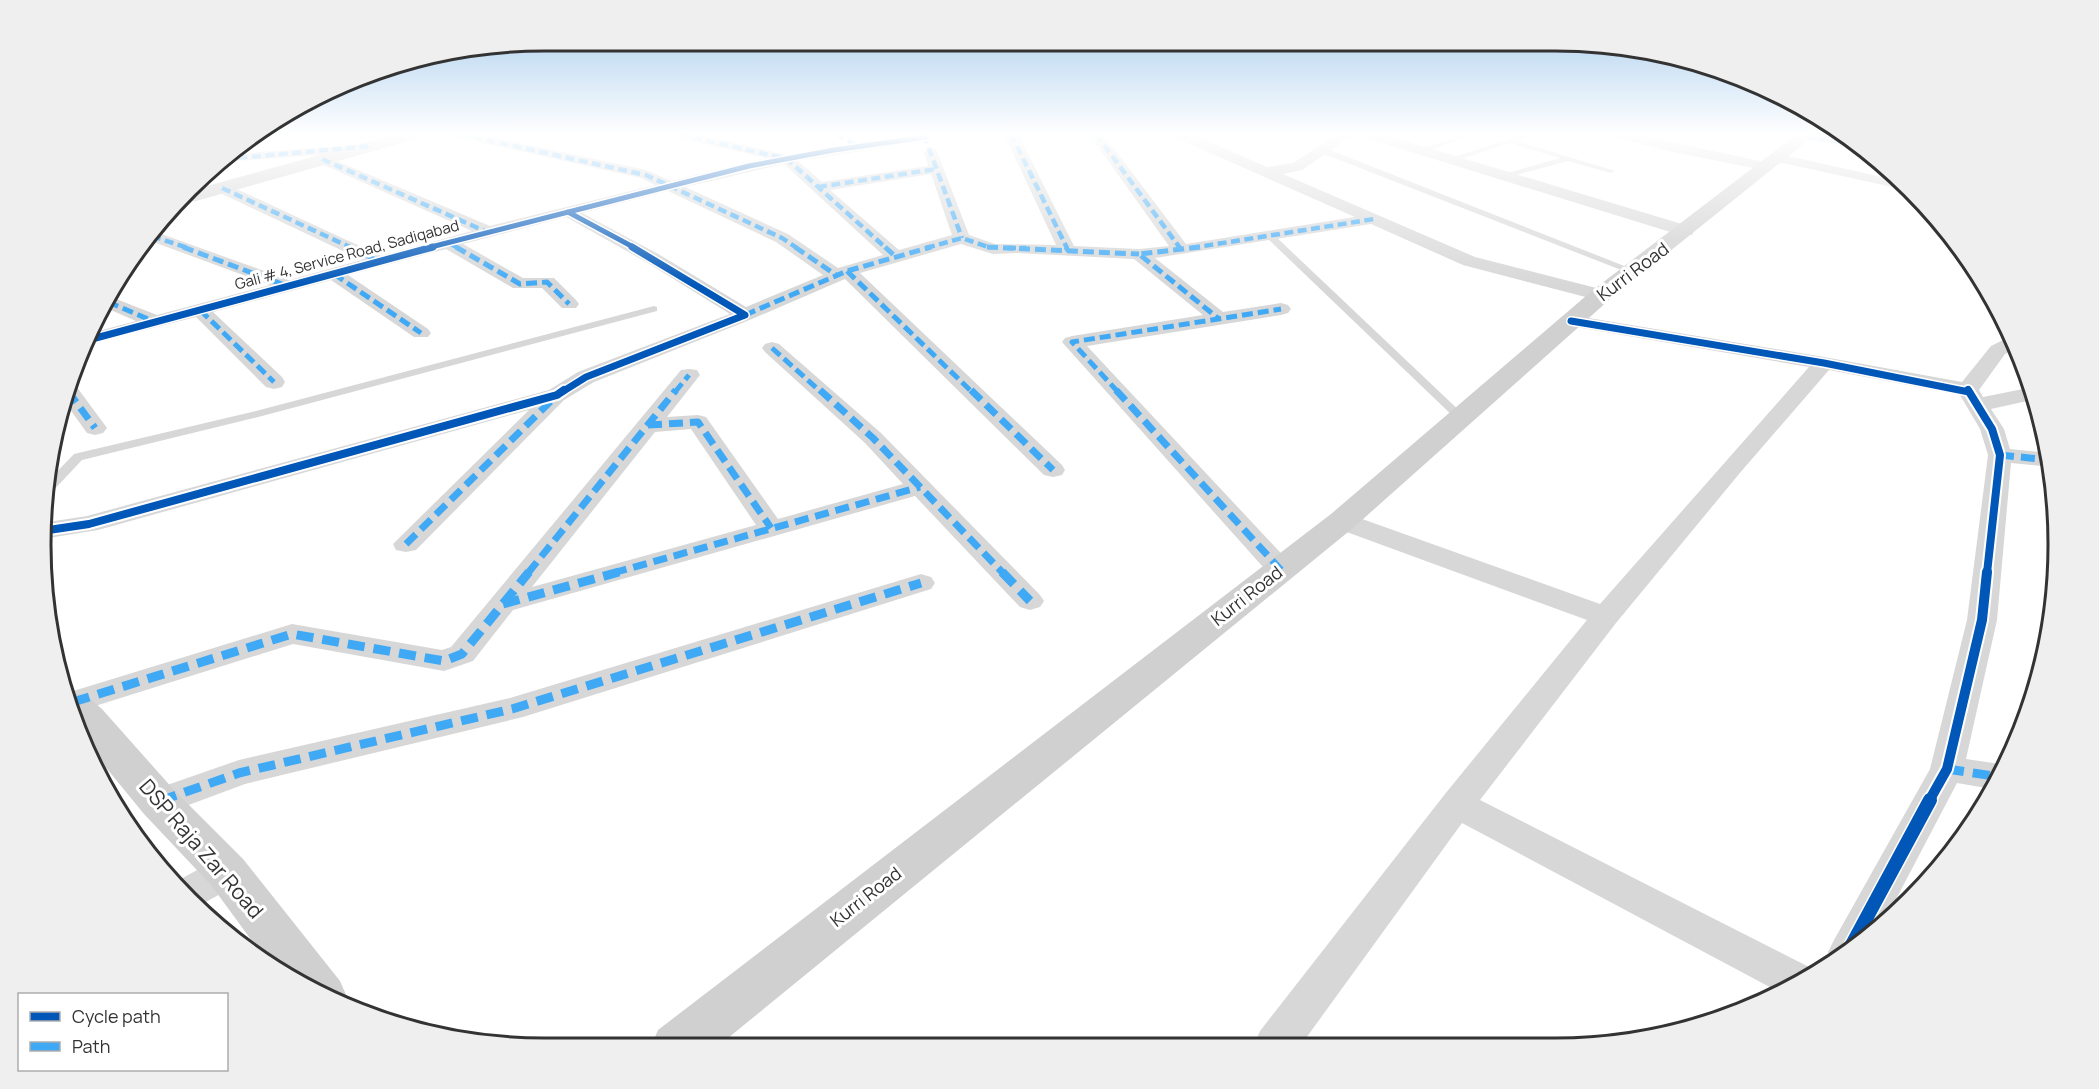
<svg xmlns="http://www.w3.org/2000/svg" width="2099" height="1089" font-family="Manrope,sans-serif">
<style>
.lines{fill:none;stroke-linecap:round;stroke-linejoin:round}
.lane{fill:#d7d7d7;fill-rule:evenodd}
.street{fill:#d7d7d7;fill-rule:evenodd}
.secondary{fill:#d0d0d0;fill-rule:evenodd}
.quiet-far4{stroke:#3fa9f5;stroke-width:4.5;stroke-dasharray:9 4.5;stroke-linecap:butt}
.quiet-far3{stroke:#3fa9f5;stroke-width:5;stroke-dasharray:11 5;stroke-linecap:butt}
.quiet-far2{stroke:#3fa9f5;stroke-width:7;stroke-dasharray:14 7;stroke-linecap:butt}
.quiet-far1{stroke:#3fa9f5;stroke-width:9;stroke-dasharray:17 9;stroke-linecap:butt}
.quiet{stroke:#3fa9f5;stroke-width:11;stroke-dasharray:22 11;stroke-linecap:butt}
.cycleway-far4-casing{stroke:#fff;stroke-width:8}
.cycleway-far3-casing{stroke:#fff;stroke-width:10}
.cycleway-far2-casing{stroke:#fff;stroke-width:12}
.cycleway-far1-casing{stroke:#fff;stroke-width:14}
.cycleway-casing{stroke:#fff;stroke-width:17}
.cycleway-far4{stroke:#0057b8;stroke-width:5}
.cycleway-far3{stroke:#0057b8;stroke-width:7}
.cycleway-far2{stroke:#0057b8;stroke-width:8}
.cycleway-far1{stroke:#0057b8;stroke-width:10}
.cycleway{stroke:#0057b8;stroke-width:14}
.labels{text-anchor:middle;stroke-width:6;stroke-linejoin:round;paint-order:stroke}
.far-street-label{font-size:15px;fill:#333;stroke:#fff}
.street-label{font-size:18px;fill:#333;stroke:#fff}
.near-street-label{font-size:21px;fill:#333;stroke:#fff}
.rim{fill:none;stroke:#333;stroke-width:3}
</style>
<rect width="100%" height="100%" fill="#fff"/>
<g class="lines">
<g class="lane">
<polygon points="1524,134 1534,134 1517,141 1615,171 1611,173 1568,161 1504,178 1504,174 1560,158 1510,143 1455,161 1448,159"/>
<polygon points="1462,136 1467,137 1423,152 1416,150"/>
<polygon points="1319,148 1325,148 1637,271 1629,273 1319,152"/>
<polygon points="1267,234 1273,234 1465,416 1465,420 1457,420 1267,238"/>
<polygon points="654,306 657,307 657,311 262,416 82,460 49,495 44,496 46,483 74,454 256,411"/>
</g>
<g class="street">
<path d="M453,134H479L646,170L671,181L766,158L675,137L673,134H698L787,155L834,146L931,134L933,137L926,141L798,161L822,182L928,166L924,152L931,148L936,149L969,235L995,244L1056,245L1004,134H1018L1074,246L1139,249L1169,246L1089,134H1103L1186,244L1355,217L1174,137L1172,134H1191L1267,167L1293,163L1338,134H1354L1302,170L1283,174L1475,257L1608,291L1611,295L1608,299L1601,301L1463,265L1371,224L1155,258L1223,312L1281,303L1288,305L1291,309L1288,313L1281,315L1087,346L1291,564L1295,570L1291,576L1281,578L1271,576L1062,342L1065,338L1072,336L1203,315L1134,259L1017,253L993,254L961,244L860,273L1062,465L1065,470L1062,475L1053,477L1044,475L845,279L752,319L594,382L564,400L416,550L406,552L396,550L393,544L529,410L98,530L42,539V523L87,516L549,390L578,372L730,314L648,263L566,217L463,244L523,278H554L576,300L579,304L576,308H562L542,288H513L446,249L348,275L428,329L431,333L428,337H414L331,280L213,312L282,377L285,382L282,387L274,389L266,387L196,317L89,344L95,332L136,321L106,308L111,297L157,315L270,285L148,240L156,232L289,280L362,260L216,191L214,188L216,185H228L381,256L472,231L317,162L315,159L319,155L221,162L229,154L347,146L349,149L347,152L323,155L490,226L655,185L641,178L460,138ZM784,164L883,255L838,268L788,234L685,187ZM931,174L952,235L899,250L830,190ZM668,191L776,242L823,275L746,307L660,255L582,213Z"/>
<polygon points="1361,134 1382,134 1692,227 1694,231 1692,235 1680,235 1363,137"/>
<polygon points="1611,134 1634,134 1764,162 1771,166 1764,170 1668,151 1613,137"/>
<path d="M1800,134C1822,134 1850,134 1866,149L1806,140L1801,139Z"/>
<polygon points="1779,154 1900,181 1911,191 1774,161 1772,158"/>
<polygon points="1571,315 1824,357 1962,382 1991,346 2011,336 2016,348 2005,354 1979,390 1983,397 2033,387 2036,399 1991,409 2004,429 2010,449 2048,453 2051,467 2011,463 1997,620 1966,759 2000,764 2006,768 1992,789 1957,783 1883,924 1861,945 1832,961 1828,952 1834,940 1930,769 1967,620 1988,455 1980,429 1960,395 1829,370 1739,474 1616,623 1480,800 1811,968 1813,972 1779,992 1462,823 1301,1045 1254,1045 1260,1031 1445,794 1587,620 1333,527 1329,521 1333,515 1342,513 1351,515 1600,604 1809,367 1564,325 1561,321 1564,317"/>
<path d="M772,342L779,344L881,433L1040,595L1044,601L1040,607L1030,610L1020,607L915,496L513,610L473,661L444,671L293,644L76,712L70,692L292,624L442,650L451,647L681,370L689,369L697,370L700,375L667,417L698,415L706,417L778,519L903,484L865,443L765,352L762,348L765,344ZM691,429L756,525L532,587L655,432Z"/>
<polygon points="71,385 76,386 107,428 103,433 95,435 87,433 64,401"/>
<polygon points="921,574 931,577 935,583 931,589 523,717 245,784 159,816 147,812 141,802 147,792 239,760 510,698"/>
<polygon points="227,857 240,861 246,872 240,883 197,907 188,901 175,882 214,861"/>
</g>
<g class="secondary">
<polygon points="395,134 422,134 420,138 196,201 184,202 196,189"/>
<polygon points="1797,134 1816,134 1609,300 1353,528 717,1047 651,1047 658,1030 1331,514 1593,290"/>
<polygon points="74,693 88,697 102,709 174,790 243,859 340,981 347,997 344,1005 321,996 260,952 211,885 144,814 85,742 70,694"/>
</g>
<g class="quiet-far4">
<polyline points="460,134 646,175 782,238 797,248"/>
<polyline points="680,134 787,159 886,248"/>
<polyline points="836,134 857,146"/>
<polyline points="1011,134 1067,248"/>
<polyline points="1096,134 1180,248"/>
<polyline points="924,135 962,238"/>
<polyline points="1806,136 1863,146"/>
<polyline points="400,138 402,134"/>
<polyline points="225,159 370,146"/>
<polyline points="322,159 487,232"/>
<polyline points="818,187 936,169"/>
<polyline points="222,188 352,248"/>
<polyline points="152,236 188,248"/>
<polyline points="449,243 458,248"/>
<polyline points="926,248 962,238 991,248"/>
<polyline points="1007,248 1026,248"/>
<polyline points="1191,248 1374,219"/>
</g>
<g class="quiet-far3">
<polyline points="183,247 287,286"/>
<polyline points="349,247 379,261"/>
<polyline points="456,247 520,284 547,282 569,304"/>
<polyline points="795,247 836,275"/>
<polyline points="885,247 896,257"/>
<polyline points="987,247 1139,254"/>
<polyline points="1066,247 1068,251"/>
<polyline points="1179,247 1181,250"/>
<polyline points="1200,247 1139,254 1219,319"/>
<polyline points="847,271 972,392"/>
<polyline points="334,274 421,333"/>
<polyline points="108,302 155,322"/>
<polyline points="200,310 274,382"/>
<polyline points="745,315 847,271 931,247"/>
<polyline points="772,348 821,392"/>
<polyline points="675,392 689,375"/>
<polyline points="1118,392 1072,342 1281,309"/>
</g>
<g class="quiet-far2">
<polyline points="820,390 873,438 1003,573"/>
<polyline points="971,390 1053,470"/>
<polyline points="1116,390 1281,570"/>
<polyline points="68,391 95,428"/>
<polyline points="648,425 698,422 771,528"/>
<polyline points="2000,455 2050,460"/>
<polyline points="406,544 553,399"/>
<polyline points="528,573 676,390"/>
<polyline points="613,573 920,487"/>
</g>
<g class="quiet-far1">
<polyline points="1002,572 1030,601"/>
<polyline points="503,604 619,572"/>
<polyline points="73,702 292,634 444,661 462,654 529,572"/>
<polyline points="1947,769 2000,777"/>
<polyline points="160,801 239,773 512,709 921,583"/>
</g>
<polyline class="quiet" points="159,802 165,800"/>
<g class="cycleway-far4-casing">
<g id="cycleway-far4">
<polyline points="568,212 635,248"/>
<polyline points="427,248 749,166 834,150 926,137"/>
</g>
</g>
<g class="cycleway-far3-casing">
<g id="cycleway-far3">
<polyline points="1571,321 1824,363 1969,392"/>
<polyline points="92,339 433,247"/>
<polyline points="562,392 586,377 745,315 632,247"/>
</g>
</g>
<g class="cycleway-far2-casing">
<g id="cycleway-far2">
<polyline points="1968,390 1992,429 2000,455 1987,573"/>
<polyline points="42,531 89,524 557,395 564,390"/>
</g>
</g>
<g class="cycleway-far1-casing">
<polyline id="cycleway-far1" points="1929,801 1947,769 1982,620 1987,572"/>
</g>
<g class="cycleway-casing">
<polyline id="cycleway" points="1848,952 1930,800"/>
</g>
<use href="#cycleway-far4" class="cycleway-far4"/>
<use href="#cycleway-far3" class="cycleway-far3"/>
<use href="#cycleway-far2" class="cycleway-far2"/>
<use href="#cycleway-far1" class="cycleway-far1"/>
<use href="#cycleway" class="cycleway"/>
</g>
<linearGradient id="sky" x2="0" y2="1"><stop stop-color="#a3caec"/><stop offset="0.47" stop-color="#fff"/><stop offset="1" stop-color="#fff" stop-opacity="0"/></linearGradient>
<rect width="2099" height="286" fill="url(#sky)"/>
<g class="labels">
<g class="far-street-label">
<text transform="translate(347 255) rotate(-15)" y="5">Gali # 4, Service Road, Sadiqabad</text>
</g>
<g class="street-label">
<text transform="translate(1633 272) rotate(-37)" y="6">Kurri Road</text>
<text transform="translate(1247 596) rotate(-38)" y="6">Kurri Road</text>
<text transform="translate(866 897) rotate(-38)" y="6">Kurri Road</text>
</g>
<g class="near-street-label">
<text transform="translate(201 849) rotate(49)" y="7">DSP Raja Zar Road</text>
</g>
</g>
<path d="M0 0H2099V1089H0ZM544 51H1555A493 493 0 0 1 2048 544V545A493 493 0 0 1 1555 1038H544A493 493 0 0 1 51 545V544A493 493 0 0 1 544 51Z" fill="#efefef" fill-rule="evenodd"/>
<path class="rim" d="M544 51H1555A493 493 0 0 1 2048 544V545A493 493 0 0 1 1555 1038H544A493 493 0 0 1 51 545V544A493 493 0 0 1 544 51Z"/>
<rect x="18" y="993" width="210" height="78" fill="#ffffff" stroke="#adadad" stroke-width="1.5"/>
<rect x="30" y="1012" width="30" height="9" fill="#0057b8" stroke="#adadad" stroke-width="1.5"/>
<text x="72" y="1023" font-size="18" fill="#333333">Cycle path</text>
<rect x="30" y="1042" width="30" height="9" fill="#3fa9f5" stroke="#adadad" stroke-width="1.5"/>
<text x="72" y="1053" font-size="18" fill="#333333">Path</text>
</svg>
